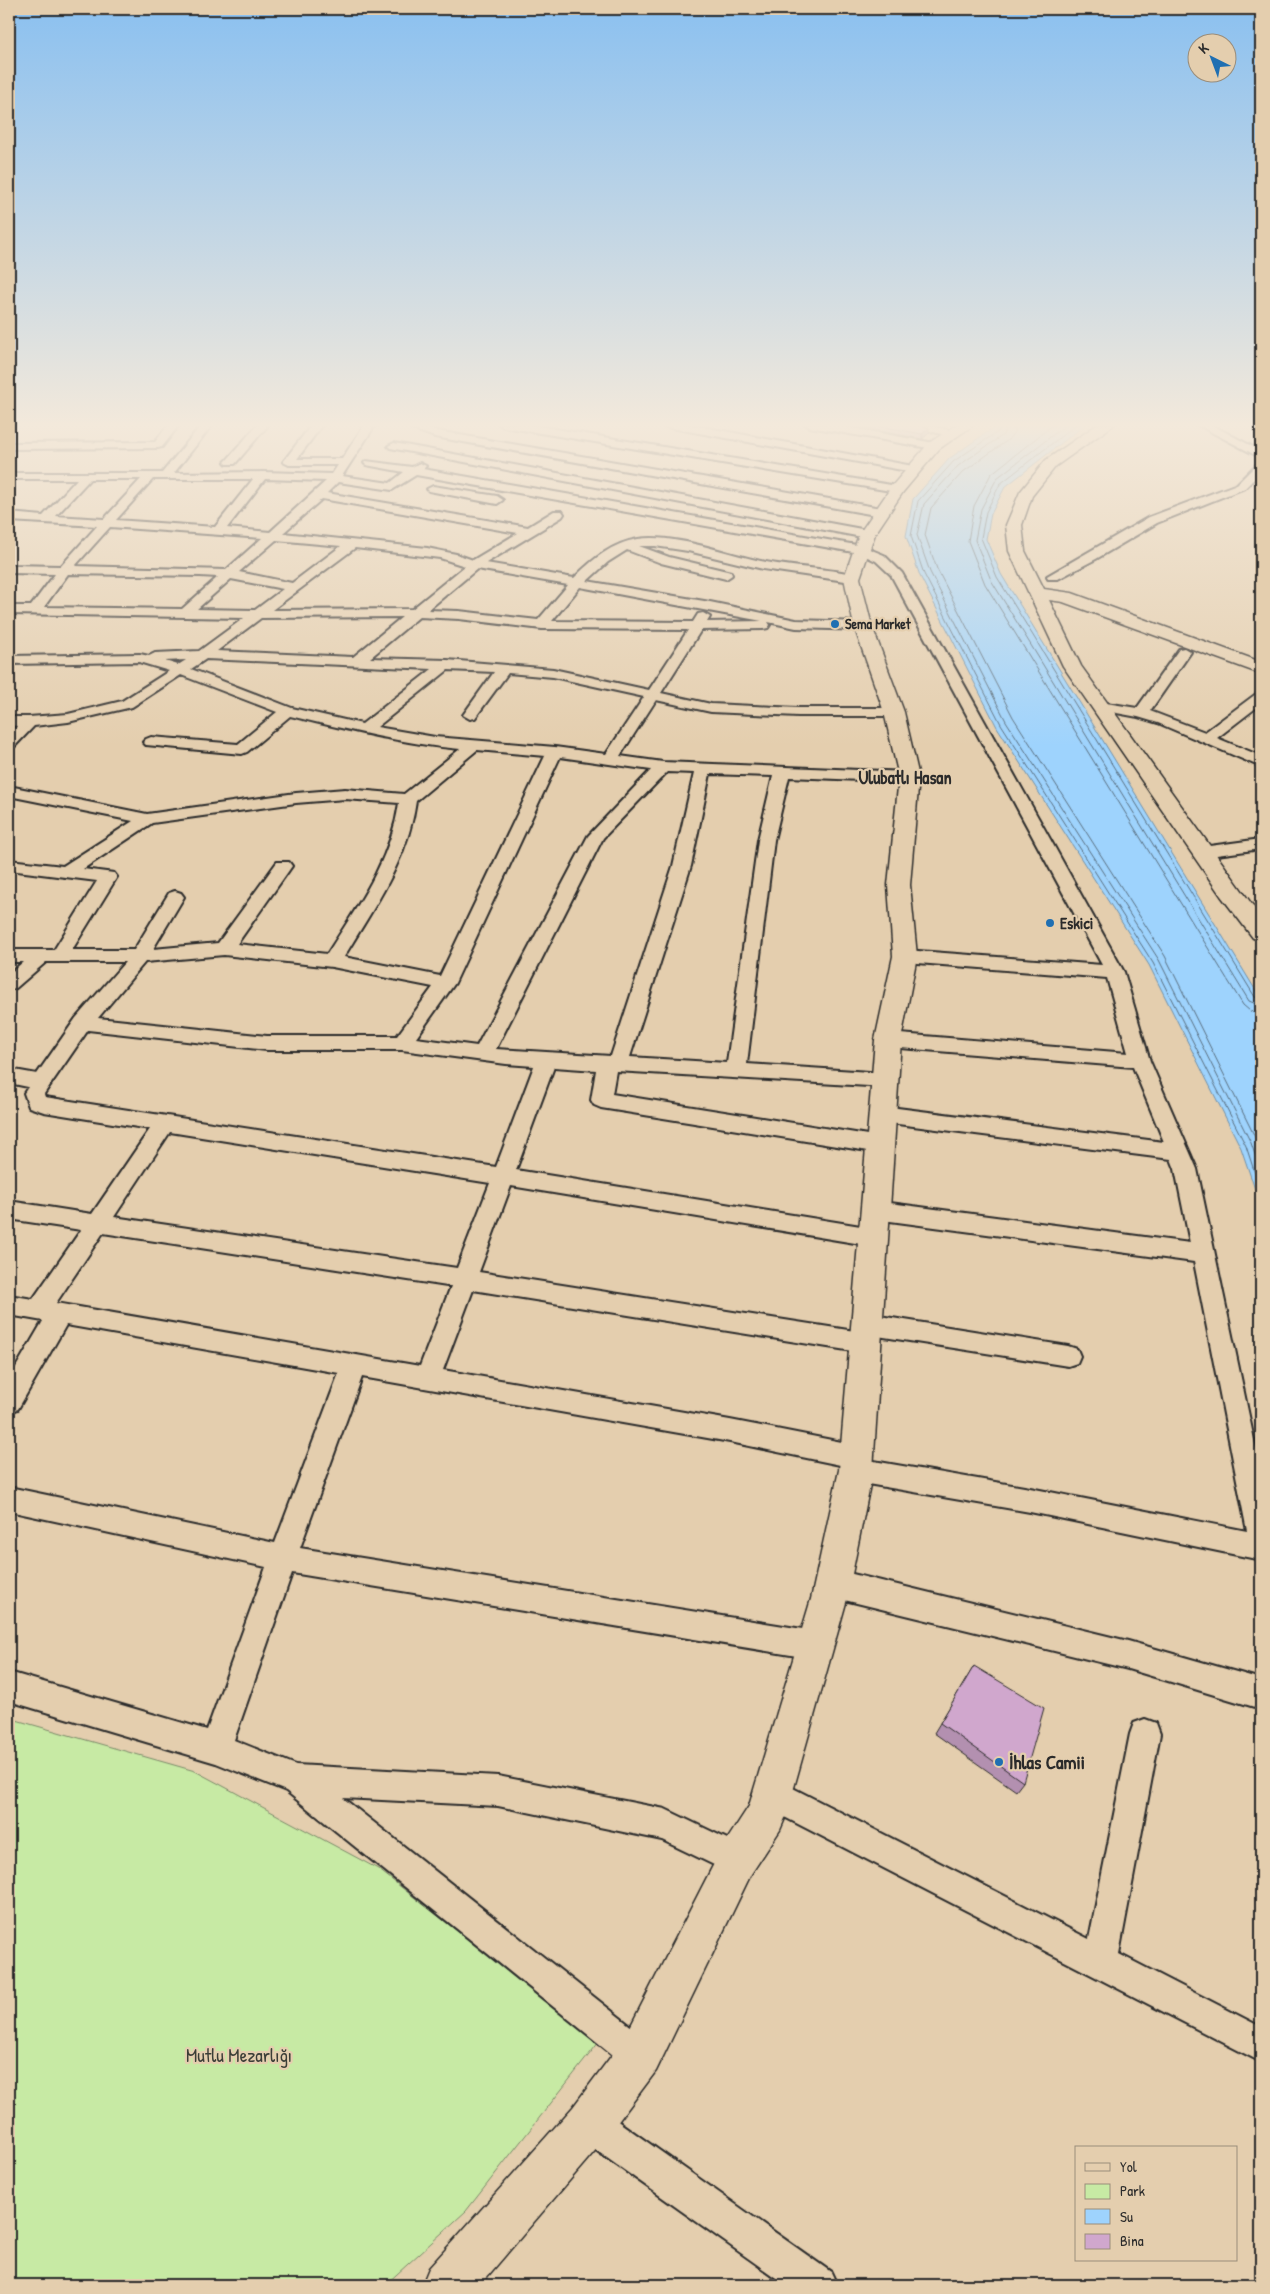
<svg xmlns="http://www.w3.org/2000/svg" width="1270" height="2294" font-family="'Patrick Hand',sans-serif">
<style>
.green{fill:#c7eaa4;stroke:#798a68}
.water{fill:#9ed3fd;stroke:#7090a9}
.lines{fill:none;stroke-linecap:round;stroke-linejoin:round}
.shore{stroke:#596e7f;stroke-width:1}
.minor-casing{stroke:#2b2b2b;stroke-width:4}
.secondary-casing{stroke:#2b2b2b;stroke-width:3}
.minor{fill:#e4ceae;fill-rule:evenodd}
.secondary{fill:#e4ceae;fill-rule:evenodd}
.wall{fill:#b390b0;stroke:#2b2b2b}
.shaded-wall{fill:#927590;stroke:#2b2b2b}
.building{fill:#d0a7cd;stroke:#2b2b2b}
.poi-dot{fill:#1f6fb2;stroke:#e4ceae;stroke-width:2}
.labels{text-anchor:middle;stroke-width:4.5;stroke-linejoin:round;paint-order:stroke}
.far-poi-label{font-size:14px;font-weight:bold;fill:#2b2b2b;stroke:#e4ceae;text-anchor:start}
.poi-label{font-size:16px;font-weight:bold;fill:#2b2b2b;stroke:#e4ceae;text-anchor:start}
.far-district-label{font-size:18px;font-weight:bold;fill:#2b2b2b;stroke:#e4ceae}
.near-poi-label{font-size:19px;font-weight:bold;fill:#2b2b2b;stroke:#e4ceae;text-anchor:start}
.near-park-label{font-size:19px;fill:#3b3e37;stroke:#e4ceae}
</style>
<rect width="100%" height="100%" fill="#e4ceae"/>
<filter id="ink" filterUnits="userSpaceOnUse"><feTurbulence type="fractalNoise" baseFrequency=".02" numOctaves="2"/><feDisplacementMap in="SourceGraphic" scale="10" xChannelSelector="R" yChannelSelector="G"/><feConvolveMatrix kernelMatrix="1 2 1 2 8 2 1 2 1" color-interpolation-filters="sRGB"/></filter>
<g filter="url(#ink)">
<polygon class="green" points="9,1718 195,1771 378,1869 599,2042 466,2211 385,2285 9,2285"/>
<polygon class="water" points="999,424 1086,424 1005,487 991,514 986,539 1001,574 1261,999 1261,1207 1241,1148 1149,965 997,727 920,576 906,536 913,499 950,458"/>
<g class="lines">
<g class="shore">
<polyline points="1001,424 999,431 954,461 918,501 911,536 924,574 1001,724 1153,963 1246,1146 1261,1192"/>
<polyline points="1007,424 1003,435 958,466 924,504 917,535 930,572 1006,721 1159,960 1251,1143 1261,1172"/>
<polyline points="1015,424 1014,432 1008,440 963,472 931,508 925,535 937,569 1013,717 1165,956 1261,1149"/>
<polyline points="1054,424 991,474 974,506 968,541 985,584 1243,1005 1250,1011 1261,1014"/>
<polyline points="1067,424 997,478 981,509 975,540 991,580 1249,1001 1261,1006"/>
<polyline points="1077,424 1000,484 986,512 981,538 997,577 1255,997 1261,1000"/>
</g>
<g class="minor-casing">
<g id="minor">
<polygon points="169,424 180,424 162,447 158,448 9,449 9,443 155,442"/>
<path d="M202,424H213L174,473L263,472L332,474L338,465H289L283,462L312,424H323L297,459H342L365,424H376L342,476L390,483L404,472L366,465L364,463L366,461L412,467L420,463L426,466L423,469L862,546L884,555L902,573L1124,972L1150,1061L1197,1169L1261,1473V1560L1030,1512L856,1482L847,1478L843,1470L845,1466L730,1442L362,1377L300,1548L815,1631L825,1635L829,1645L825,1655L815,1659L292,1573L234,1740L296,1765L498,1776L665,1809L748,1849L753,1860L748,1871L737,1876L662,1840L498,1806L343,1798L652,2043L657,2055L652,2067L640,2072L628,2067L286,1791L216,1763L9,1701V1672L207,1730L266,1567L9,1511V1487L275,1543L339,1373L66,1325L18,1409L9,1412V1379L43,1321L9,1315V1295L33,1299L81,1230L9,1219V1201L92,1214L150,1129L44,1112L29,1107L24,1093L28,1087L9,1083V1069L37,1074L76,1018L125,962H46L16,988L9,990V974L23,962H9V950H54L97,881L9,870V860L63,866L133,821L9,796V786L147,814L296,793L345,789L404,794L460,749C403,744 346,729 290,716L247,752L242,754L146,745L143,742L146,739L151,737L238,744L277,712L181,675L132,707L68,722L34,726L14,747L9,749V735L17,726L9,725V717H29L68,714L122,701L169,671L139,662L9,664V656L140,654L149,656L155,653L199,651L244,618L9,614V606H31L55,574L9,573V565L61,566L97,526L9,521V513L43,516L77,479H9V473H162ZM416,475L859,553L876,561L891,575L1102,965L905,950L898,952L896,956L898,960L905,962L1107,978L1128,1053L888,1033L881,1035L878,1040L881,1045L888,1047L1133,1067L1164,1142L882,1106L875,1109L872,1114L875,1119L882,1122L1171,1159L1175,1169L1190,1243L875,1201L867,1204L864,1210L867,1216L875,1219L1194,1262L1247,1531L1030,1488L868,1460L870,1457L866,1449L857,1445L730,1420L443,1370L473,1290L865,1353L874,1350L877,1343L874,1336L871,1335L1068,1366L1077,1363L1080,1356L1077,1349L1068,1346L867,1314L859,1317L855,1324L861,1332L479,1272L511,1186L873,1246L881,1243L884,1237L881,1231L873,1228L516,1170L554,1067L596,1070L591,1100L594,1105L601,1108L880,1153L888,1151L891,1145L888,1139L880,1137L612,1094L616,1071L885,1087L892,1085L895,1080L892,1075L885,1073L747,1064L774,840L789,777L909,782L915,780L917,777L915,774L909,772L663,762L620,756L656,700L711,712L798,716H894L901,712L894,708H798L711,704L661,693L701,630L763,629L768,628L770,625L768,622L796,628L863,630L870,626L863,622L796,620L710,602L587,581L608,562L627,550L661,563L726,579L732,575L731,572L669,557L639,546H655L688,551L763,569L852,582L857,581L858,578L857,575C827,568 796,568 766,562C729,555 674,533 638,539C612,543 592,560 574,578L486,563L562,517L564,514L562,511H554L528,527L327,493L338,482L392,490ZM90,479H141L104,519L56,516ZM153,479H253L215,527L116,520ZM265,479L326,481L270,532L227,528ZM322,499L518,533L473,560L456,554L427,548L283,533ZM110,527L262,538L226,570L75,566ZM276,540L341,546L292,583L239,572ZM355,548L440,558L465,566L412,609L272,610ZM477,569L568,585L538,620L459,611L428,610ZM68,574L200,576L218,577L182,609L44,607ZM231,579L283,589L255,610L197,609ZM580,587L762,621L707,622L710,617L703,613L698,614L693,622L552,621ZM402,617L353,657L217,651L261,618ZM419,617L459,619L542,629L688,630L649,690L553,669L447,660L370,658ZM206,659L432,669L362,724L292,708L191,669ZM186,660L178,665L165,661ZM448,670L494,672L463,715L470,719L475,718L508,673L553,677L644,697L606,754L555,747L435,737L377,727ZM477,750L545,756L440,976L344,957C374,907 408,860 416,801ZM560,757L651,770L588,836L477,1046L416,1038L455,983ZM667,772L694,773L673,866L611,1056L496,1049L603,838ZM710,774L773,776L758,840L727,1063L630,1057L691,866ZM345,799L399,803C391,860 357,907 327,954L237,944L292,866L289,862H277L218,943L153,949L184,897L181,893L175,891L169,893L134,950H72L117,877L114,873L83,869L152,823L296,803ZM224,955L332,967L433,987L397,1036H267L98,1018L145,962ZM88,1030L267,1050H402L506,1064L534,1066L496,1167L45,1097L44,1094ZM170,1132L490,1183L457,1268L114,1217ZM103,1233L447,1286H451L420,1366L56,1303Z"/>
<polygon points="258,424 269,424 235,464 227,464 225,462 227,460"/>
<polygon points="412,424 423,424 437,431 881,508 887,512 881,516 435,437 412,429 411,427"/>
<polygon points="499,424 526,424 897,486 903,489 897,492 504,427"/>
<polygon points="661,424 686,424 913,466 919,469 913,472 666,427"/>
<polygon points="805,424 830,424 934,443 940,446 934,449 810,427"/>
<polygon points="904,424 925,424 956,432 957,434 952,437"/>
<polygon points="1196,424 1210,424 1261,451 1261,458"/>
<polygon points="394,443 867,530 873,534 867,538 390,448 388,446"/>
<polygon points="1261,463 1261,472 1245,488 1157,523 1096,559 1058,579 1048,579 1047,576 1149,517 1237,484 1257,464"/>
<polygon points="433,486 497,496 503,500 497,504 429,491 427,489"/>
<polygon points="1184,648 1191,652 1150,711 1205,732 1256,694 1261,693 1261,704 1217,738 1261,756 1261,767 1158,723 1138,717 1095,709 1093,706 1100,702 1137,708 1179,649"/>
<polygon points="1261,839 1261,849 1202,857 1196,856 1194,852 1196,848 1202,847"/>
<polygon points="832,1569 1128,1641 1261,1679 1261,1709 1128,1669 832,1597 822,1593 818,1583 822,1573"/>
<polygon points="1145,1719 1156,1723 1160,1734 1119,1954 1261,2027 1261,2062 761,1805 757,1794 761,1783 772,1779 783,1783 1089,1939 1130,1734 1134,1723"/>
<polygon points="589,2105 602,2110 831,2272 837,2285 786,2285 576,2136 571,2123 576,2110"/>
</g>
</g>
<g class="secondary-casing">
<g id="secondary">
<polygon points="958,424 975,424 939,449 903,492 875,534 860,578 872,626 904,712 919,777 910,885 917,956 901,1040 873,1470 847,1599 786,1816 780,1830 751,1874 656,2071 605,2139 480,2285 422,2285 429,2268 573,2107 624,2039 723,1846 749,1806 811,1599 839,1470 875,1040 893,956 888,885 899,777 884,712 854,626 844,578 859,534 892,486 929,443"/>
<polygon points="1098,424 1115,424 1056,466 1032,496 1022,525 1025,551 1044,589 1072,593 1261,662 1261,674 1063,602 1049,600 1081,666 1261,917 1261,940 1253,938 1221,896 1063,666 1009,551 1006,525 1020,492 1046,460"/>
</g>
</g>
<use href="#minor" class="minor"/>
<use href="#secondary" class="secondary"/>
</g>
<g class="wall">
<polygon points="843,424 916,424 929,428 929,433 922,439"/>
<polygon points="974,1666 1023,1782 1016,1791 934,1733"/>
</g>
<polygon class="shaded-wall" points="929,428 929,433 922,439 922,434"/>
<g class="building">
<polygon points="869,424 916,424 929,428 922,434"/>
<polygon points="974,1666 1044,1708 1023,1782 940,1723"/>
</g>
</g>
<linearGradient id="sky" x2="0" y2="1"><stop stop-color="#8ac0f0"/><stop offset="0.57" stop-color="#f3e9db"/><stop offset="1" stop-color="#f3e9db" stop-opacity="0"/></linearGradient>
<rect width="1270" height="746" fill="url(#sky)"/>
<g class="poi-dot">
<circle cx="835" cy="624" r="5"/>
<circle cx="1050" cy="923" r="5"/>
<circle cx="999" cy="1762" r="5"/>
</g>
<g class="labels">
<g class="far-poi-label">
<text x="845" y="629">Sema Market</text>
</g>
<g class="poi-label">
<text x="1060" y="929">Eskici</text>
</g>
<g class="far-district-label">
<text x="905" y="784">Ulubatlı Hasan</text>
</g>
<g class="near-poi-label">
<text x="1009" y="1769">İhlas Camii</text>
</g>
<g class="near-park-label">
<text x="239" y="2062">Mutlu Mezarlığı</text>
</g>
</g>
<rect width="1270" height="2294" fill="none" stroke="#e4ceae" stroke-width="30"/>
<rect x="15" y="15" width="1240" height="2264" fill="none" stroke="#2b2b2b" stroke-width="2" filter="url(#ink)"/>
<rect x="1075" y="2146" width="162" height="115" fill="#e4ceae" stroke="#9a8d7a"/>
<rect x="1085" y="2163" width="25" height="8" fill="#e4ceae" stroke="#9a8d7a"/>
<text x="1120" y="2172" font-size="15" fill="#2b2b2b">Yol</text>
<rect x="1085" y="2184" width="25" height="15" fill="#c7eaa4" stroke="#9a8d7a"/>
<text x="1120" y="2196" font-size="15" fill="#2b2b2b">Park</text>
<rect x="1085" y="2209" width="25" height="15" fill="#9ed3fd" stroke="#9a8d7a"/>
<text x="1120" y="2222" font-size="15" fill="#2b2b2b">Su</text>
<rect x="1085" y="2234" width="25" height="15" fill="#d0a7cd" stroke="#9a8d7a"/>
<text x="1120" y="2246" font-size="15" fill="#2b2b2b">Bina</text>
<g transform="translate(1212 58) rotate(318)"><circle r="24" fill="#e4ceae" stroke="#9a8d7a"/>
<path d="M0-4L9 19L0 12L-9 19Z" fill="#1f6fb2"/>
<text y="-8" font-size="14" font-weight="bold" text-anchor="middle" fill="#2b2b2b">K</text>
</g>
</svg>
